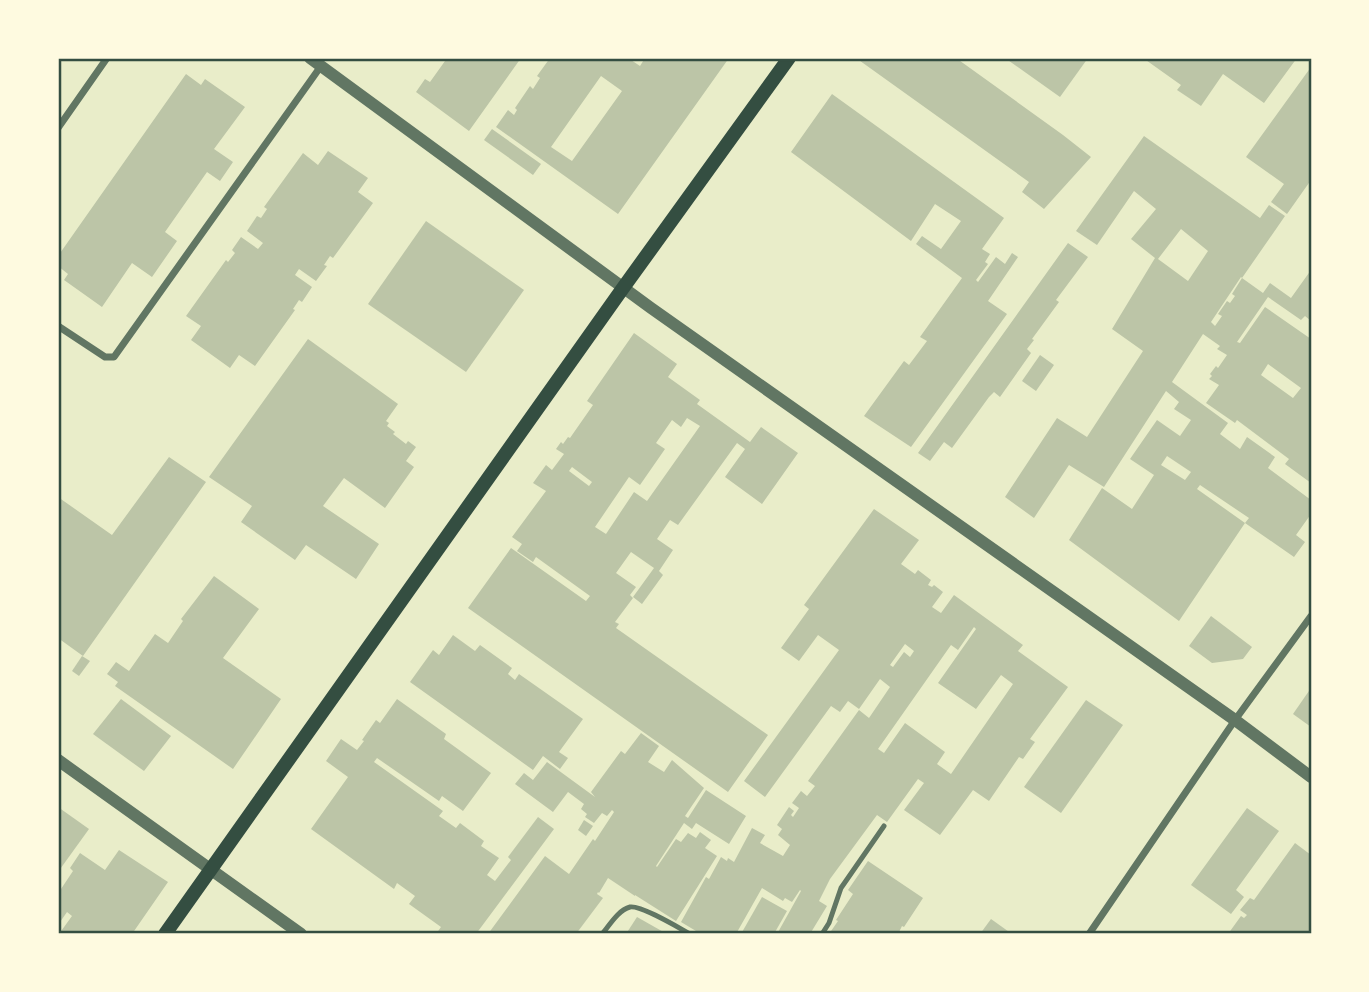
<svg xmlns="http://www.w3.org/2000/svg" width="1369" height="992" font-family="Montserrat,sans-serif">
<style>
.building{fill:#bcc5a7;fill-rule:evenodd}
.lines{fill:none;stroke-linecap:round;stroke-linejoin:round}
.service{stroke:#617663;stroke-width:5}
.minor{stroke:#617663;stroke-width:7}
.tertiary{stroke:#617663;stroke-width:12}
.secondary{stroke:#344e41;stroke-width:14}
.neatline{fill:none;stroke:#344e41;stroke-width:2.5}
</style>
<rect width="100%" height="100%" fill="#e9edc9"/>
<g class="building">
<polygon points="440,58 521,58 469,131 416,92 425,79 430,82 445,61"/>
<path d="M550,58H628L640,66L645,58H729L618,214L496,127L508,110L514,115L517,110L515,108L530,86L533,89L540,78L537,76ZM601,76L622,91L572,161L551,147Z"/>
<polygon points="856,58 956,58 1063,135 1091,157 1044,209 1022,192 1029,182"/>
<polygon points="1005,58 1088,58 1060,97"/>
<polygon points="1143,58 1297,58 1264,103 1223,74 1201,106 1177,90 1181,85"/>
<polygon points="1311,67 1311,180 1287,214 1271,202 1284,184 1246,157"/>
<polygon points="186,74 201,85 205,79 245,107 214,149 233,162 220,181 207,172 165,232 177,241 152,277 132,263 102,307 64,280 68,274 58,266 58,256"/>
<polygon points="832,94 1004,218 982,249 990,254 985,262 988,264 976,280 978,282 996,257 1005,264 1012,253 1018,257 988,301 1007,314 911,447 864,416 904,361 909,365 927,341 920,337 962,278 916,244 922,236 941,249 961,221 935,204 911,241 791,152"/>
<polygon points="492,129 541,164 533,175 484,140"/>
<path d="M1144,136L1260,218L1269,205L1285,216L1242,278L1241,277L1211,322L1215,326L1222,316L1218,314L1227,301L1230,303L1235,296L1232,294L1242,278L1263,293L1270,283L1291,298L1311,270V321L1305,316L1301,320L1268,297L1237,342L1240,343L1265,307L1311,339V483L1285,464L1289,459L1237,420L1235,423L1206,403L1219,385L1209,379L1212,376L1210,374L1216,366L1218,368L1227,355L1217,349L1220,346L1203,334L1172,382L1228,423L1220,434L1240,449L1247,437L1275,457L1268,468L1311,500V514L1296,535L1305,542L1294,557L1245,523L1179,621L1069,540L1102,488L1132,509L1154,475L1130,459L1157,420L1180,436L1191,420L1174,409L1179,402L1166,391L1104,487L1069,465L1034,518L1005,497L1057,418L1087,437L1143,351L1112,329L1155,258L1131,239L1156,209L1134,191L1097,245L1076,231ZM1181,229L1208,251L1188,281L1158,259ZM1268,364L1301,388L1293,398L1261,375ZM1167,456L1191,472L1185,480L1161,465ZM1200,485L1249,518L1245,523L1197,489Z"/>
<polygon points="328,151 368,178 358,192 373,203 333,258 330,256 324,265 327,266 316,281 299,269 295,275 312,287 302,302 299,300 293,309 295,310 255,366 239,355 230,368 191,340 201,326 186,316 226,260 228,262 235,253 232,250 241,237 258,249 263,243 247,231 257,216 261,218 267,209 264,207 303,153 318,165"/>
<polygon points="426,221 524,290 466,372 368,304"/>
<polygon points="1068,243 1088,257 1056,300 1059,302 1032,339 1034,340 1027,349 1031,353 1000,397 994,392 989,397 952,448 944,442 930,461 918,453"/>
<path d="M634,333L677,364L668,377L700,400L697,404L750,442L761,427L798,453L762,504L725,477L745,449L737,443L678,525L670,520L657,539L673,550L659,571L663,575L642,604L633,597L654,568L631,552L616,573L636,587L630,595L633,598L615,622L619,624L616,628L768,735L728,792L468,608L511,548L586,601L590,596L536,557L533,562L517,551L522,544L512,537L546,491L533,483L546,465L552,470L564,454L556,449L561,442L563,444L568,437L570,438L593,405L587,401ZM687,418L700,426L647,501L634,492L606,534L595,527L629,477L640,485L665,449L656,443L672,420L681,427ZM572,467L592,482L589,486L569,471Z"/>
<polygon points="308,339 398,404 386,421 389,423 387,426 395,432 393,434 406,444 408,441 416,447 406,461 414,467 385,508 344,478 323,506 379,544 356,579 306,545 295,560 241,522 252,506 209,477"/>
<polygon points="1040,355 1054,365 1036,391 1022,381"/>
<polygon points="169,457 206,482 83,656 58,638 58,497 112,535"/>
<path d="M874,509L919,540L901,564L915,574L918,570L931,580L928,585L932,587L934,585L943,592L932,607L941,613L954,595L1023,645L1018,651L1068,687L1030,739L1035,742L1023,759L1019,757L989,801L973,790L940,835L904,810L924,783L918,779L887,822L877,815L830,879L819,901L827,906L810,934H777L801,891L800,890L792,902L785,898L783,901L762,888L736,934H701L681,922L706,877L709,879L721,857L727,861L728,858L734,862L752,828L765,835L760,843L783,856L790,845L778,835L782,829L777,825L789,807L794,811L791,815L793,817L799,808L792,803L801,791L807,796L815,786L808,781L859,710L869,718L890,687L880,679L859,709L848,701L840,712L831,706L765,797L744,781L839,650L818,635L799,661L781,648L809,609L804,605ZM974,627L976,629L938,683L976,709L1001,675L1013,684L951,774L937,764L945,752L905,723L884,753L878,749L951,645L958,650ZM905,644L914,651L910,657L904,652L893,667L890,665Z"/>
<polygon points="214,576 259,609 223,658 281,699 233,769 115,686 118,682 107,674 116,662 129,671 155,634 168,643 183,621 181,619"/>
<polygon points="1211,616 1252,647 1243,659 1212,663 1189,646"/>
<polygon points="453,635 475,651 480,645 512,668 508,674 515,680 519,674 583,719 559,752 568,758 560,769 543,756 533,770 410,682 433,650 439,655"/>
<polygon points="82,656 90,661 79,676 72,671"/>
<polygon points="1311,688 1311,727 1293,714"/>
<polygon points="121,699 171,736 144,771 93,734"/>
<polygon points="397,699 446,734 444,739 491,773 463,811 442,796 439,801 377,758 374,762 443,811 439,816 456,828 460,823 484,841 481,846 499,858 487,875 495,881 511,860 508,857 538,817 554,829 476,934 436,934 441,927 409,904 415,896 397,883 394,889 311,829 348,777 326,761 341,739 357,750 364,741 362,740 376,720 380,723"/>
<polygon points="1086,700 1123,725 1061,813 1024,787"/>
<polygon points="641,733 659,746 648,762 664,772 672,760 704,788 685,816 688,818 706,790 746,816 729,844 696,823 692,829 684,823 656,866 657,867 676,839 681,842 688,833 696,838 700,832 711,840 705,848 717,856 676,921 635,895 635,896 608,878 599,893 598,892 597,894 603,898 576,934 488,934 545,856 569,874 593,839 595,841 614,812 612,810 607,816 602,813 594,823 585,817 587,814 581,809 584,804 568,792 553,812 515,784 524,773 533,780 547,762 595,797 591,792 621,751 625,754"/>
<polygon points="58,807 89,829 58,872"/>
<polygon points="1247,808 1279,831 1236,890 1244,897 1231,914 1191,885"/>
<polygon points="584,820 593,826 586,836 578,830"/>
<polygon points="1295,843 1311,855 1311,934 1228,934 1241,916 1244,918 1247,915 1240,910 1250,898 1254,900"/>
<polygon points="119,850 168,882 132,934 59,934 72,916 67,912 58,925 58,886 61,889 73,871 70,868 80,853 105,870"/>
<polygon points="868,861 923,898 904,927 902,926 899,932 902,934 829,934 838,921 836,920 853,894 848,890"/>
<polygon points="762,897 787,911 774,934 741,934"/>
<polygon points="637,917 667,934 626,934"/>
<polygon points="991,919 1012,934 980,934"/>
</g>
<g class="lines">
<g class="service">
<path d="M602,934C609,926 618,910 630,907C641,905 679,928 690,934"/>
<polyline points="822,934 829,923 841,888 884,826"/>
</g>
<g class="minor">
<polyline points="58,128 107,58"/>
<polyline points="58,326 105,357 114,357 321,66"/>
<polyline points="1089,934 1235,720 1311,616"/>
</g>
<g class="tertiary">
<polyline points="310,58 651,308 1235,720 1311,777"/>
<polyline points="58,760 301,934"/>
</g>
<polyline class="secondary" points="165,934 623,288 789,58"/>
</g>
<rect width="1369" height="992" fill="none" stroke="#fefae0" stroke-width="119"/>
<rect x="60" y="60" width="1250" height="872" class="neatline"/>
</svg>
